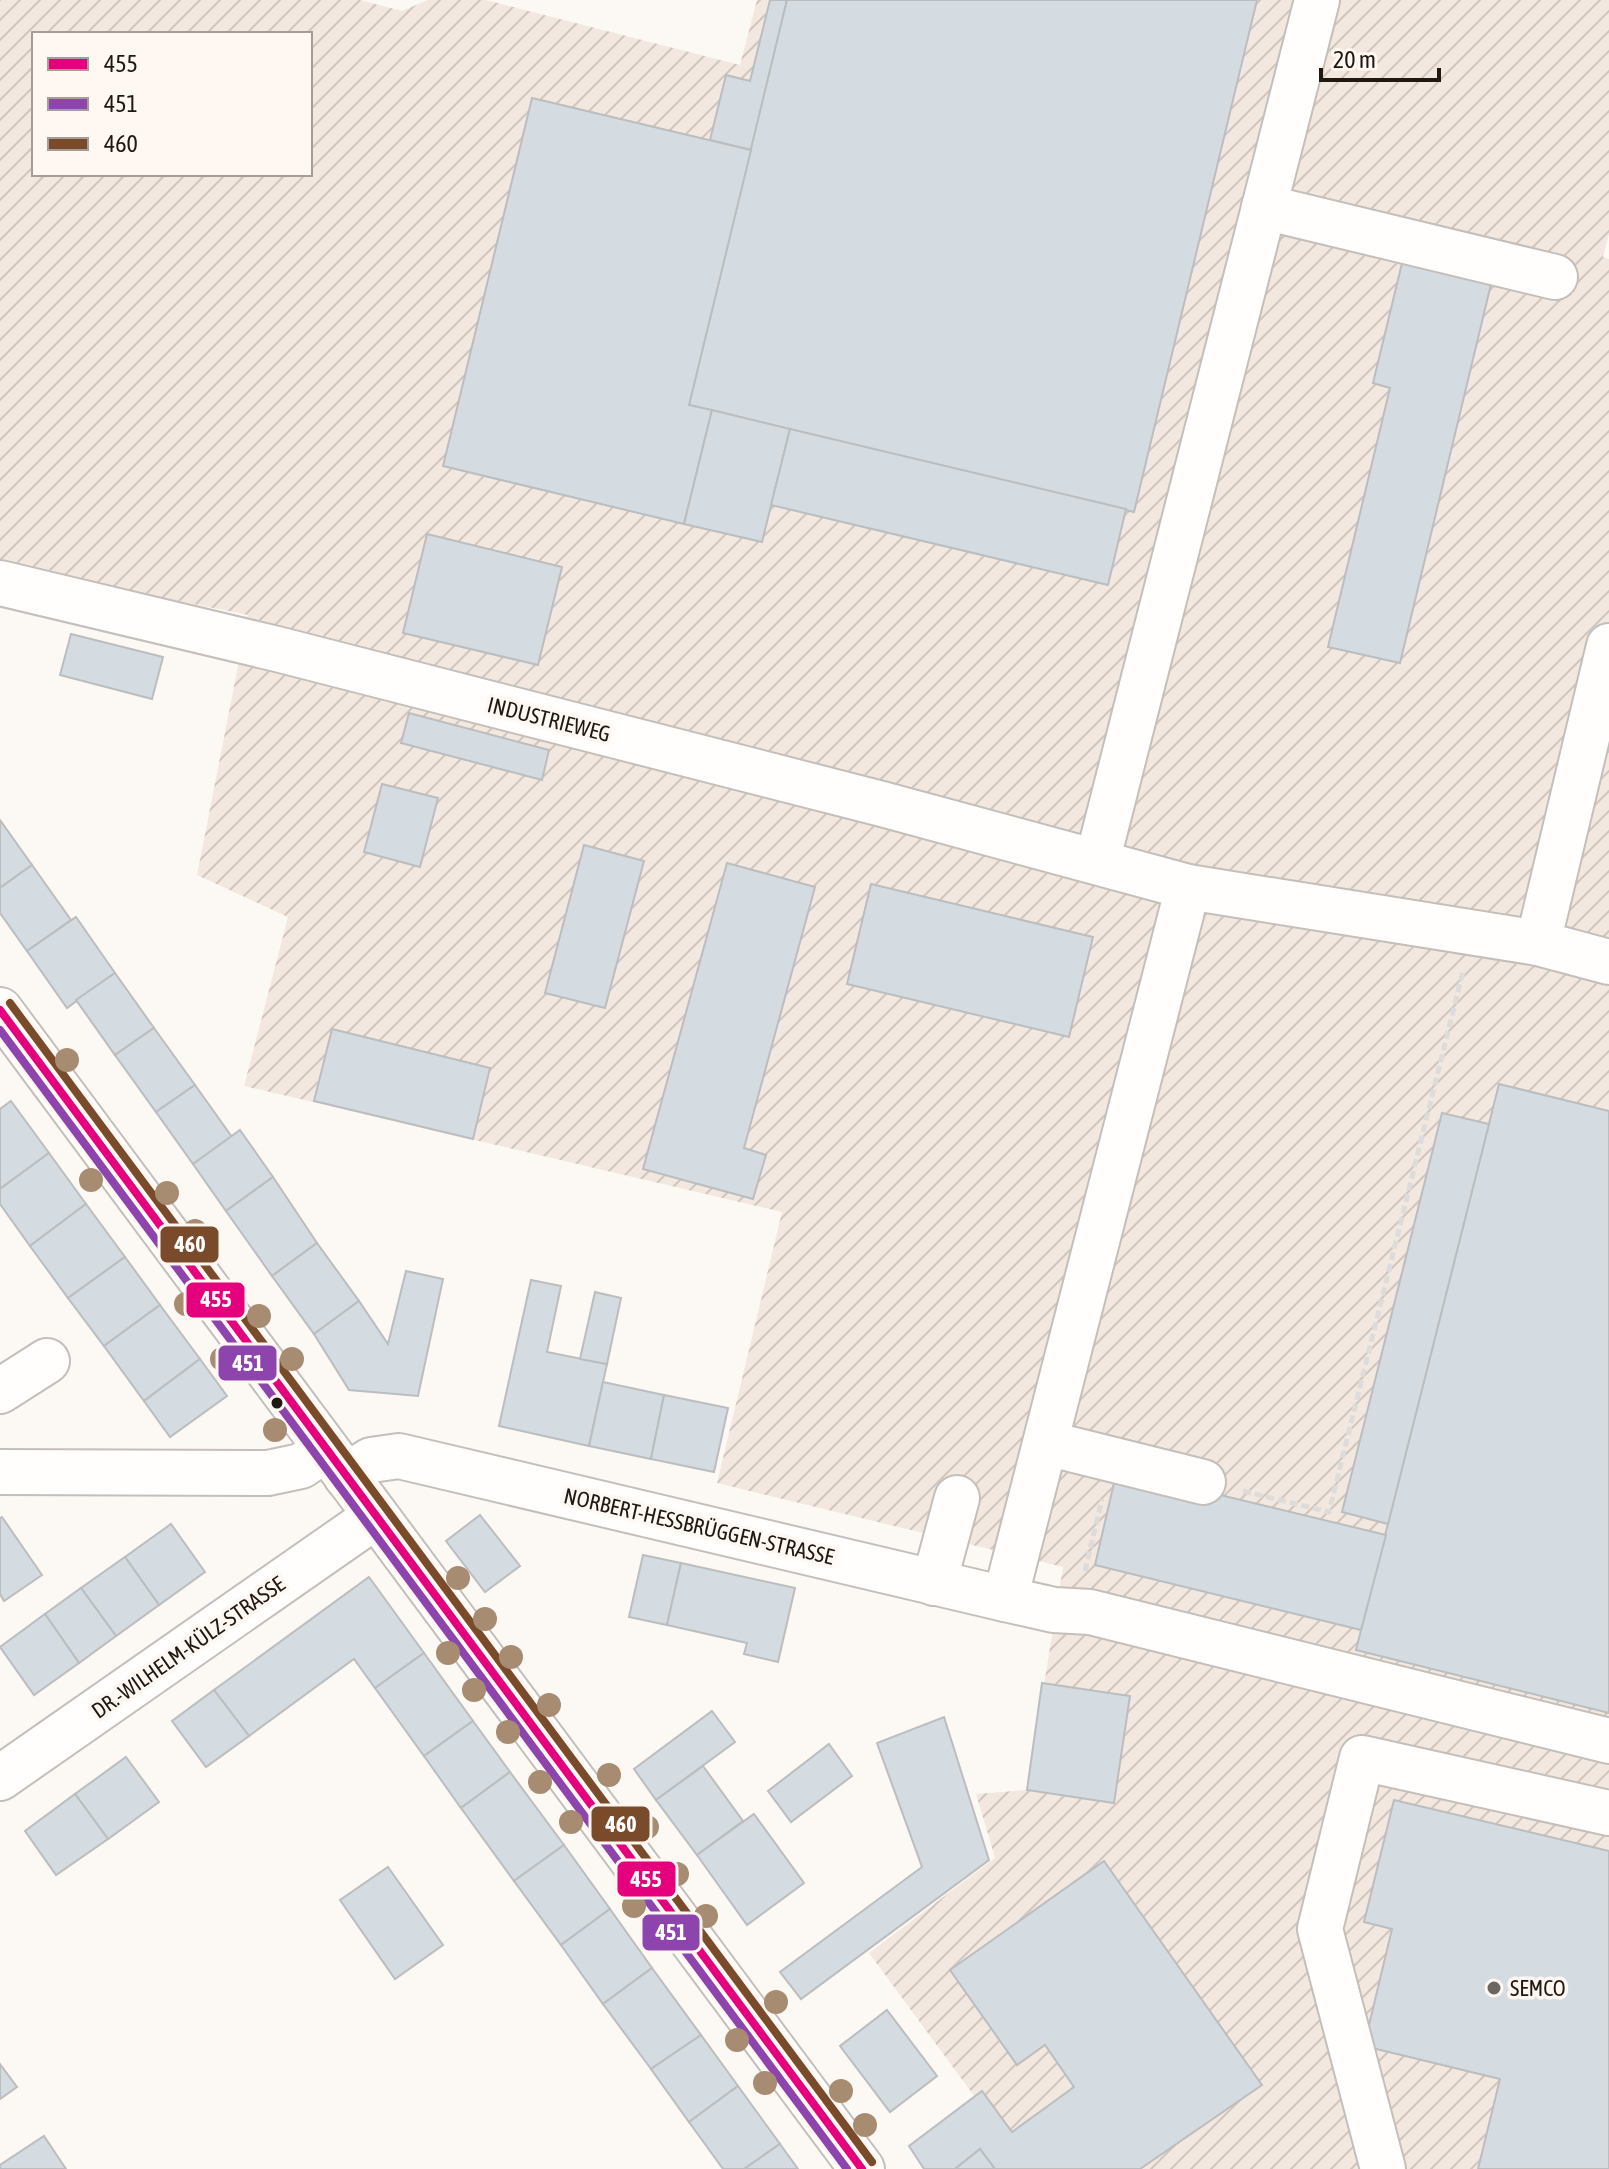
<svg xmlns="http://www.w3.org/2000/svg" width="1609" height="2169" font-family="'Asap Condensed',sans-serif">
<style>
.industrial{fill:url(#industrial-furrows);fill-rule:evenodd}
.building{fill:#d4dce1;stroke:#bbbdbe;stroke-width:2}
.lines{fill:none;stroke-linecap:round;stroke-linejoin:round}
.minor-casing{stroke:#c4bfba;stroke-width:48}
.path{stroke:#dddcdb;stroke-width:5;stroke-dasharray:8 4;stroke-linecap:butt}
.minor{stroke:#fffefd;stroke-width:44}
.bus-1-casing{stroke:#fff7f1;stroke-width:14}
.bus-2-casing{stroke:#fff7f1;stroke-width:14}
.bus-3-casing{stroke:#fff7f1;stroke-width:14}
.bus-1{stroke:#e5007d;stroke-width:8}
.bus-2{stroke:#8e44ad;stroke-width:8}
.bus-3{stroke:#7a4b2a;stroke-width:8}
.tree{fill:#a78c71}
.bus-dot{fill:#1f1813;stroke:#fff7f1;stroke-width:3}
.poi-dot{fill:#6c6662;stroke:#fff7f1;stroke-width:3}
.labels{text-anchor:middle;stroke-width:7;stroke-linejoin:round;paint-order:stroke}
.street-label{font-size:22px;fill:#1f1813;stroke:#fff7f1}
.poi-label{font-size:22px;fill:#1f1813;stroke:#fff7f1;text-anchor:start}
.line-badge{stroke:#fff7f1;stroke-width:3}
.badge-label{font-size:22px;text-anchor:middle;font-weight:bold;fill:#fff}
</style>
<defs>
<pattern id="industrial-furrows" width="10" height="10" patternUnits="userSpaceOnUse" patternTransform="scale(2)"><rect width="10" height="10" fill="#f3e8df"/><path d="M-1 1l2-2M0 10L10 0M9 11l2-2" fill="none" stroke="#d0c6be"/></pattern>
</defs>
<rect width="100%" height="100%" fill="#fcf8f4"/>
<path class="industrial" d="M0,0H360L402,11L428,0H486L740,65L757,0H1609V234L1603,257L1609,259V2169H1028L869,1953L995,1858L976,1794L1027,1790L1063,1567L717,1483L782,1212L244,1086L288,917L197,875L248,615L0,565ZM34,34H310V174H34Z"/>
<g class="building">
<polygon points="770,0 787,0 751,150 710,140 726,75 750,81"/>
<polygon points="787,0 1257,0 1134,512 689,405"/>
<polygon points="532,98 751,150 689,405 712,410 684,524 443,466"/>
<polygon points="1403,259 1492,280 1400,663 1328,647 1390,388 1373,383"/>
<polygon points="712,410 790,429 762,542 684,524"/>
<polygon points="790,429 1126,509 1108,585 771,505"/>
<polygon points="427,534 562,567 538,665 403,633"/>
<polygon points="71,634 163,657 152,699 60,675"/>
<polygon points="409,713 549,750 542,780 401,743"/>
<polygon points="382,784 438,798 420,867 364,852"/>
<polygon points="0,820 32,865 0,888"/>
<polygon points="584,845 644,861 605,1008 545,993"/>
<polygon points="727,863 815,887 744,1148 766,1155 753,1199 643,1169"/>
<polygon points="32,865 71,920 27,951 0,913 0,888"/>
<polygon points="871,884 1093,937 1069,1037 847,984"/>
<polygon points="76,917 115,973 67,1008 27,951"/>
<polygon points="115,973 154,1028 115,1055 76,1000"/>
<polygon points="154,1028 195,1085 156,1112 115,1055"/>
<polygon points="332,1029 490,1068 473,1139 314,1101"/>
<polygon points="1499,1084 1609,1111 1609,1713 1356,1650"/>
<polygon points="195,1085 232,1137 193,1164 156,1112"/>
<polygon points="11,1101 49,1153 0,1189 0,1109"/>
<polygon points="1442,1113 1489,1124 1388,1524 1342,1512"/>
<polygon points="240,1130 273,1177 226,1211 193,1164"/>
<polygon points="49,1153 86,1204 30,1246 0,1204 0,1189"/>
<polygon points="273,1177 317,1243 272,1276 226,1211"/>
<polygon points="86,1204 125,1257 68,1298 30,1246"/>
<polygon points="317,1243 359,1301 314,1334 272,1276"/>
<polygon points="125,1257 160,1305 104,1346 68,1298"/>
<polygon points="406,1271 443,1279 418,1396 349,1390 314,1334 359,1301 388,1344"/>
<polygon points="531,1280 561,1286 547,1352 607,1364 589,1446 499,1426"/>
<polygon points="595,1292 621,1298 607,1364 580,1359"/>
<polygon points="160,1305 200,1359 144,1401 104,1346"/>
<polygon points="200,1359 227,1396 170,1437 144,1401"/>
<polygon points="603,1382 664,1395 651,1459 589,1446"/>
<polygon points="664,1395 728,1408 714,1472 651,1459"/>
<polygon points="1117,1470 1386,1535 1361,1630 1095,1565"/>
<polygon points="480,1515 520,1566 485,1592 446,1541"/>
<polygon points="2,1517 42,1575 4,1601 0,1594 0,1518"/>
<polygon points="171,1524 205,1572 159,1605 125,1557"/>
<polygon points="643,1555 681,1563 667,1625 629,1617"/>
<polygon points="125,1557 159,1605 116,1636 81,1588"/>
<polygon points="681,1563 795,1588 778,1662 744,1654 747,1643 667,1625"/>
<polygon points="369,1577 424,1653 375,1688 354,1659 249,1736 214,1690"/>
<polygon points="81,1588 116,1636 79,1663 45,1614"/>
<polygon points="45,1614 79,1663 34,1695 0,1647"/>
<polygon points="424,1653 473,1721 424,1756 375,1688"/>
<polygon points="1042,1683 1130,1696 1114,1803 1027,1790"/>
<polygon points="214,1690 249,1736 206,1767 172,1721"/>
<polygon points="712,1711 735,1742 656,1800 634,1769"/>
<polygon points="944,1717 989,1860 801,1999 780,1972 922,1867 877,1743"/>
<polygon points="473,1721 510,1772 461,1808 424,1756"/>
<polygon points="829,1744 852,1776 791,1822 768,1791"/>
<polygon points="126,1757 159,1802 108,1839 75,1794"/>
<polygon points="703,1766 743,1821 697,1855 656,1800"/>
<polygon points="510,1772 564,1845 514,1881 461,1808"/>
<polygon points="75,1794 108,1839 56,1875 25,1831"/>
<polygon points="1394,1800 1609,1851 1609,2169 1478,2169 1500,2079 1364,2046 1392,1929 1364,1922"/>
<polygon points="754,1814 804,1883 747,1925 697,1855"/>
<polygon points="564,1845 610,1909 561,1945 514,1881"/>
<polygon points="1104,1861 1262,2085 1140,2169 995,2169 980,2149 955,2169 924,2169 909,2146 982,2091 1012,2132 1074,2087 1045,2045 1017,2065 950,1970"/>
<polygon points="388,1867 443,1945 395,1979 340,1900"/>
<polygon points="610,1909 652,1968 603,2004 561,1945"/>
<polygon points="652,1968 701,2035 651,2069 603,2004"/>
<polygon points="887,2010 937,2076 890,2112 840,2046"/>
<polygon points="701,2035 738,2086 689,2122 651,2069"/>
<polygon points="0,2064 17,2087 0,2099"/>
<polygon points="738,2086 780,2144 744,2169 723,2169 689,2122"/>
<polygon points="44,2136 66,2169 0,2169 0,2165"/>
<polygon points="780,2144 798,2169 744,2169"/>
<polygon points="980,2149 995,2169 955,2169"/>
</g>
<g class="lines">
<g class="minor-casing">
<g id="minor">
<polyline points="1264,207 1555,277"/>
<polyline points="0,583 277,649 882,804 1188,887 1538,943 1609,962"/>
<polyline points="1097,862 1317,0"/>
<polyline points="1538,943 1609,646"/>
<polyline points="0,1010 862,2169"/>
<polyline points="0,1391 47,1361"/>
<polyline points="1046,1443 1203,1482"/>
<polyline points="0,1472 268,1473 301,1466 326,1449"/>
<polyline points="346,1476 371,1460 399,1456 1005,1599 1054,1610 1090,1612 1609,1741"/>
<polyline points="934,1583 957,1498"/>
<polyline points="1005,1599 1188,887"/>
<polyline points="0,1778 376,1516"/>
<polyline points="1383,2169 1320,1929 1362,1758 1609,1813"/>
</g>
</g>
<g class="path">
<polyline points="1243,1491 1329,1512 1463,971"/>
<polyline points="1085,1571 1102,1499"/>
</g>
<use href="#minor" class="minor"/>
<g class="bus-1-casing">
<polyline id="bus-1" points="0,1010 862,2169"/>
</g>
<g class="bus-2-casing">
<polyline id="bus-2" points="0,1030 847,2169"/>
</g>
<g class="bus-3-casing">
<polyline id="bus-3" points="10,1003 872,2162"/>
</g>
<use href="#bus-1" class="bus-1"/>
<use href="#bus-2" class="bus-2"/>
<use href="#bus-3" class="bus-3"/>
</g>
<g class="tree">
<circle cx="67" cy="1060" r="12"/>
<circle cx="91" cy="1180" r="12"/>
<circle cx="167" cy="1193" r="12"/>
<circle cx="195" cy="1231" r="12"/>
<circle cx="186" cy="1304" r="12"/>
<circle cx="259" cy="1316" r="12"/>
<circle cx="222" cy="1359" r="12"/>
<circle cx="292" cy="1359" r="12"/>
<circle cx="275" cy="1430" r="12"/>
<circle cx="458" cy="1578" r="12"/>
<circle cx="485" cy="1619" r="12"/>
<circle cx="448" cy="1653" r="12"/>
<circle cx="511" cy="1657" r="12"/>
<circle cx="474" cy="1690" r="12"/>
<circle cx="549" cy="1705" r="12"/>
<circle cx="508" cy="1732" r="12"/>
<circle cx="609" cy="1775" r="12"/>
<circle cx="540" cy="1782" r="12"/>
<circle cx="571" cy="1822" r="12"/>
<circle cx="647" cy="1827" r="12"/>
<circle cx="677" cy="1874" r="12"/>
<circle cx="634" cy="1906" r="12"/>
<circle cx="706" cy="1916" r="12"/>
<circle cx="776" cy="2002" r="12"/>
<circle cx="737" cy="2040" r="12"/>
<circle cx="765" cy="2083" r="12"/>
<circle cx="841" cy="2091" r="12"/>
<circle cx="865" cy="2125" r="12"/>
</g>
<circle class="bus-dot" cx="277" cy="1403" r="7"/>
<circle class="poi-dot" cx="1494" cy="1988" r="8"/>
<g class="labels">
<g class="street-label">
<text transform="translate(549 719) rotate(14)" y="8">INDUSTRIEWEG</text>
<text transform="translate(699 1526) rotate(13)" y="8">NORBERT-HESSBRÜGGEN-STRASSE</text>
<text transform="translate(188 1647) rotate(-35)" y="8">DR.-WILHELM-KÜLZ-STRASSE</text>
</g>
<g class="poi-label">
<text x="1510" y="1996">SEMCO</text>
</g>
</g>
<g class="line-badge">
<rect x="159" y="1225" width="61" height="39" rx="8" fill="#7a4b2a"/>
<rect x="185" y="1281" width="61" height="38" rx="8" fill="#e5007d"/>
<rect x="217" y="1344" width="61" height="38" rx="8" fill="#8e44ad"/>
<rect x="590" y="1805" width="61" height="38" rx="8" fill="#7a4b2a"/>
<rect x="616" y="1860" width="61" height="38" rx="8" fill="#e5007d"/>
<rect x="641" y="1913" width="60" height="39" rx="8" fill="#8e44ad"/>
</g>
<g class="badge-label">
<text x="190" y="1252">460</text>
<text x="216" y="1307">455</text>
<text x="248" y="1371">451</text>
<text x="621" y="1832">460</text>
<text x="646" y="1887">455</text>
<text x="671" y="1940">451</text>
</g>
<rect x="32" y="32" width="280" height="144" fill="#fff7f1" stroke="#a59e98" stroke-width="2"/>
<rect x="48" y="58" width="40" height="12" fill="#e5007d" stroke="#a59e98" stroke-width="2"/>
<text x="104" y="72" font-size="24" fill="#1f1813">455</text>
<rect x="48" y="98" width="40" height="12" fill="#8e44ad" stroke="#a59e98" stroke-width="2"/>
<text x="104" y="112" font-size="24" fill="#1f1813">451</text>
<rect x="48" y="138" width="40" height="12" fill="#7a4b2a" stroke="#a59e98" stroke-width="2"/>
<text x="104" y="152" font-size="24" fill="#1f1813">460</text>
<path d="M1321 68v12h118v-12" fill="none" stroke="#1f1813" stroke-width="4"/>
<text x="1333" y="68" font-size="24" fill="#1f1813" stroke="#fff7f1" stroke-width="6" paint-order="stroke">20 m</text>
</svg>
